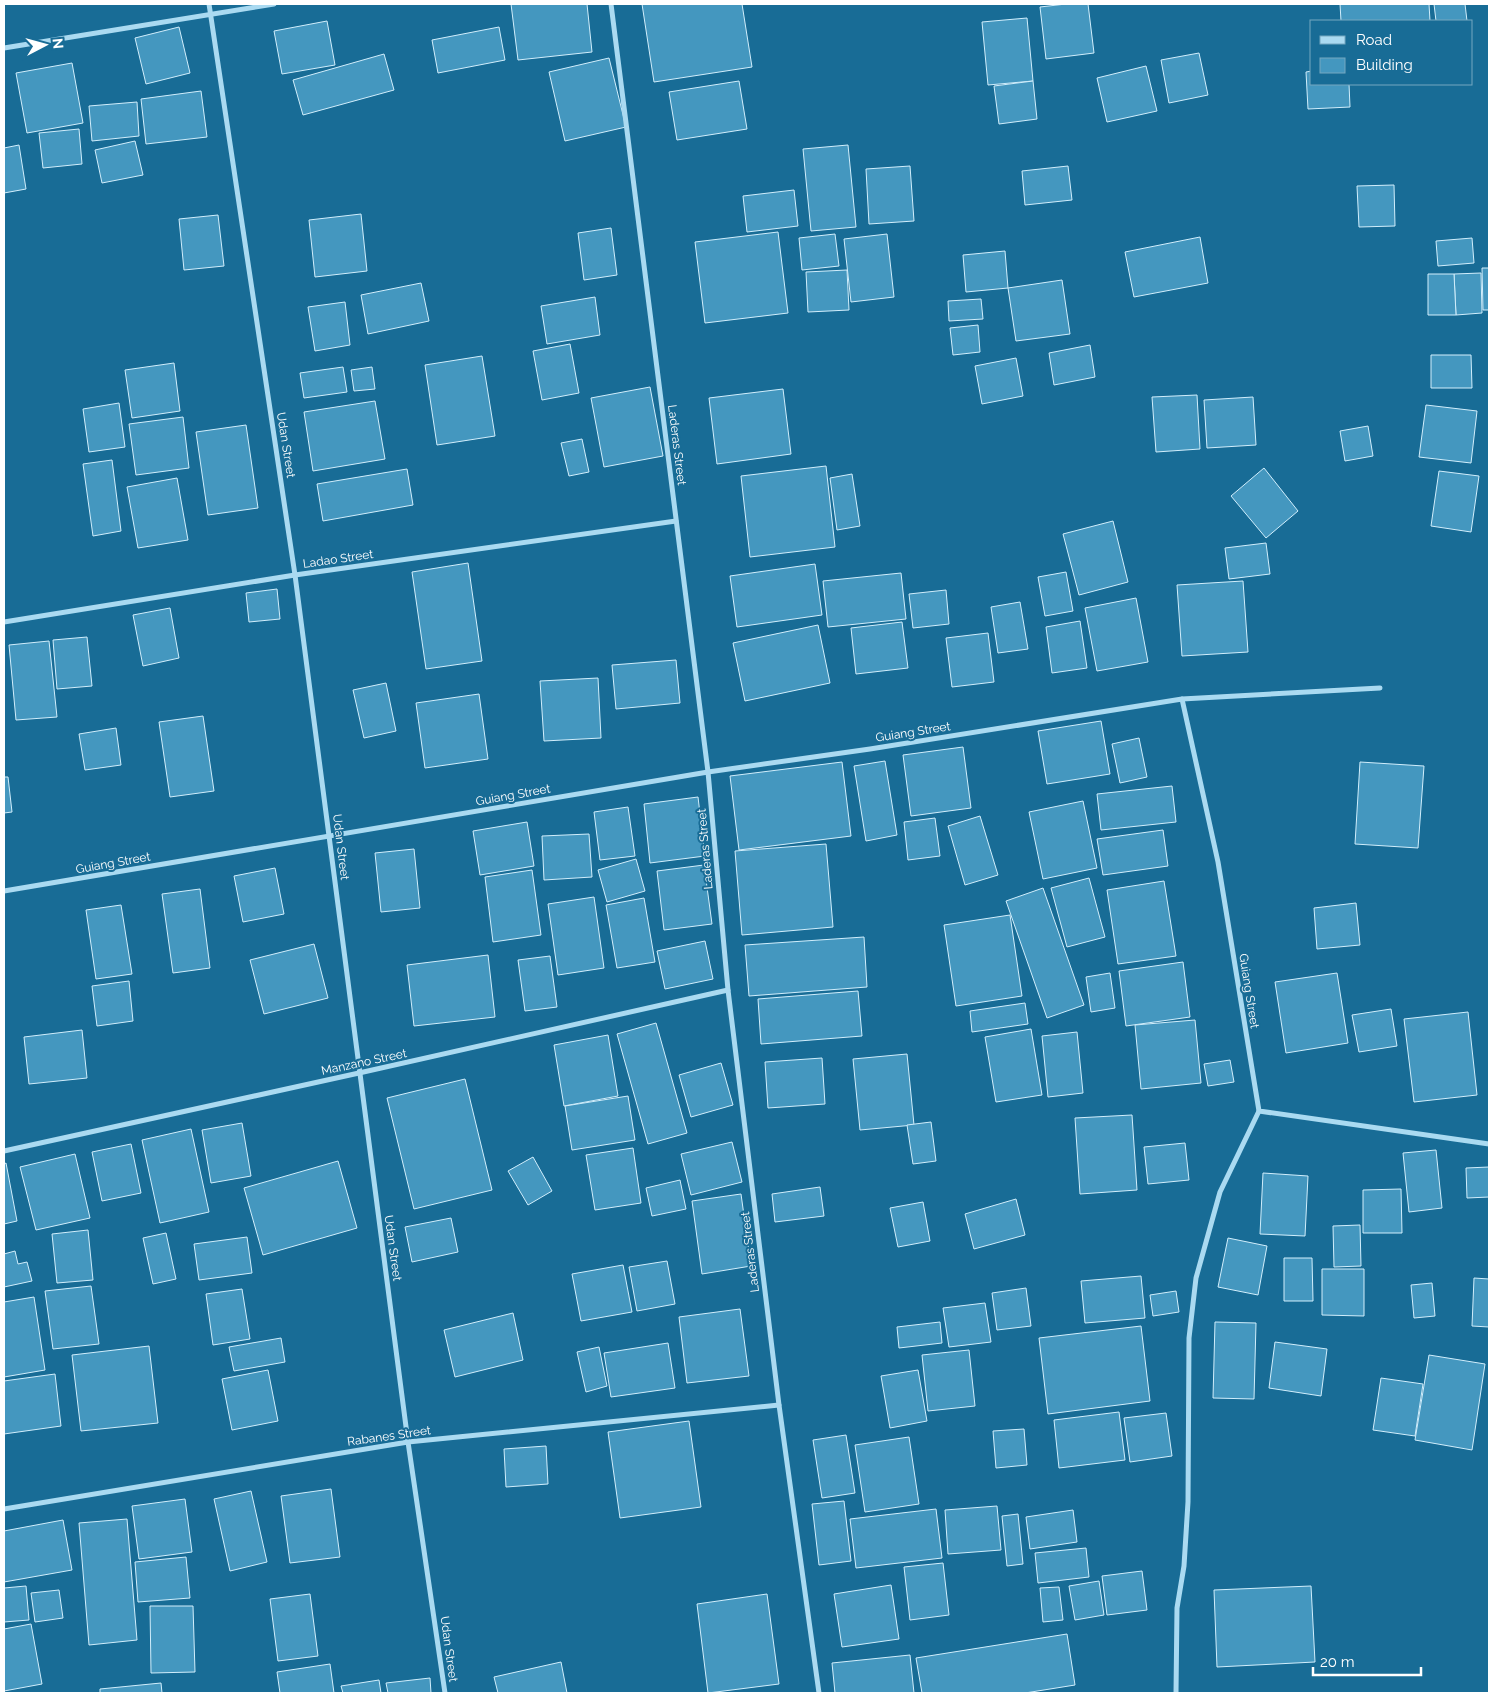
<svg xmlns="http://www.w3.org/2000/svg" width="1493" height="1697" font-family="Raleway,sans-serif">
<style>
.building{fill:#4497bf;stroke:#d1eefc}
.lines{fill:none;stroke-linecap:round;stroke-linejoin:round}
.street{stroke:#aadaf1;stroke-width:5}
.labels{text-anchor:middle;stroke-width:4;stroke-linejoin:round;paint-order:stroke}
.street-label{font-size:12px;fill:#fff;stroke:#186c96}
</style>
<rect width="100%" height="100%" fill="#186c96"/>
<g class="building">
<polygon points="511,4 587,4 592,52 518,60"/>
<polygon points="642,4 742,4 752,67 654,82"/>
<polygon points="1066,4 1088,4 1094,53 1046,59 1040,7"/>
<polygon points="1340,4 1429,4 1430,21 1341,21"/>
<polygon points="1434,4 1465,4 1467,21 1436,21"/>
<polygon points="1027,18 1033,81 988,85 982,22"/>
<polygon points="327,21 335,65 282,74 274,31"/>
<polygon points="179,27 190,73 146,84 135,38"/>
<polygon points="499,27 505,60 438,73 432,40"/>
<polygon points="1199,53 1208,95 1169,103 1161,60"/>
<polygon points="384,54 394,90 303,115 293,80"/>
<polygon points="609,58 626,127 565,141 549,72"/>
<polygon points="72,63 83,123 27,133 16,73"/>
<polygon points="1146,66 1157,111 1107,122 1097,78"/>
<polygon points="1312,71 1312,84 1349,84 1350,107 1308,109 1306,72"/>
<polygon points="739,81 747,129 677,140 669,92"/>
<polygon points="1033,81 1037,119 999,124 994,86"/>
<polygon points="201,91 207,137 146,144 141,99"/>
<polygon points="137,102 139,136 92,141 89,106"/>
<polygon points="79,129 82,164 43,168 39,133"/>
<polygon points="135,141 143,175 102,183 95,150"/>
<polygon points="19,145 26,189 4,193 4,148"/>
<polygon points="848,145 856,227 811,231 803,149"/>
<polygon points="910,166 914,221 869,224 866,169"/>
<polygon points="1068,166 1072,200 1025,205 1022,171"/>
<polygon points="1394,185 1395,226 1359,227 1357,186"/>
<polygon points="794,190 798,226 747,232 743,196"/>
<polygon points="361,214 367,271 315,277 309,220"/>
<polygon points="218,215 224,266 184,270 179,219"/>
<polygon points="611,228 617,275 584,280 578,233"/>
<polygon points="778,232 788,313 705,323 695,242"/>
<polygon points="835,234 839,266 802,270 799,238"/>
<polygon points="887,234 894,297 851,302 844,239"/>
<polygon points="1200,237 1208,283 1134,297 1125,252"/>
<polygon points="1472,238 1474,263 1438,266 1436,241"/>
<polygon points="1005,251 1008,288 966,292 963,255"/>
<polygon points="1482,268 1489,268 1489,310 1483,310"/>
<polygon points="847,270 849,310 808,312 806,272"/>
<polygon points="1481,273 1482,313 1456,315 1454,274"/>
<polygon points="1428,274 1454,274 1456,315 1428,315"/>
<polygon points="1062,280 1070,334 1016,341 1008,288"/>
<polygon points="421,283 429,321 368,334 361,295"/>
<polygon points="595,297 600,335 547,344 541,306"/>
<polygon points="981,299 983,319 949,321 948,301"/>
<polygon points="345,302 350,345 315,351 308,307"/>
<polygon points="978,325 980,352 953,355 950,328"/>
<polygon points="570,344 579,393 542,400 533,351"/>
<polygon points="1090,345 1095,377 1054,385 1049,353"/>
<polygon points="1431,355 1471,355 1472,388 1431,388"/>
<polygon points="482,356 495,436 437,445 425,365"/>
<polygon points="1016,358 1023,396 982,404 975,366"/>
<polygon points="174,363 180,411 132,418 125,370"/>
<polygon points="343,367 347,392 304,398 300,373"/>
<polygon points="372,367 375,389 354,391 351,370"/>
<polygon points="650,387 663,456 604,467 591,398"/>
<polygon points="783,389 791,454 717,464 709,398"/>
<polygon points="1197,395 1200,449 1156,452 1152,397"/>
<polygon points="1253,397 1256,445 1207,448 1204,400"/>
<polygon points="375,401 385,459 313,471 304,412"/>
<polygon points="119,403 125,447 89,452 83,409"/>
<polygon points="1426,405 1477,411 1471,463 1419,457"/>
<polygon points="183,417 189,468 136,475 129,424"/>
<polygon points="246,425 258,508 208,515 196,432"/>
<polygon points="1368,426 1373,456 1345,461 1340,431"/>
<polygon points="582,439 589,472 569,476 561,443"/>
<polygon points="112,460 121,531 93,536 83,464"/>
<polygon points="826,466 835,547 750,557 741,476"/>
<polygon points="1264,468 1298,511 1266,538 1231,496"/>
<polygon points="407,469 413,505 323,521 317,484"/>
<polygon points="1439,471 1479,476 1471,532 1431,526"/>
<polygon points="852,474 860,526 837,530 830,478"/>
<polygon points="177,478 188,540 138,548 127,487"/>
<polygon points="1113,521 1128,582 1079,595 1063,534"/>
<polygon points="1266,543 1270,574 1229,579 1225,548"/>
<polygon points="468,563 482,661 426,669 412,572"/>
<polygon points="815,564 822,615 737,627 730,576"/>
<polygon points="1066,572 1073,611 1045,616 1038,577"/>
<polygon points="901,573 906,619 828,627 823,581"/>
<polygon points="1243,581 1248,652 1182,656 1177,585"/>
<polygon points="277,589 280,619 249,622 246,593"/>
<polygon points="946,590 949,624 913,628 909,594"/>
<polygon points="1136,598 1148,662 1097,671 1085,608"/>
<polygon points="1020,602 1028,649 998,653 991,607"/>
<polygon points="170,608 179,658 143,666 133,615"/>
<polygon points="1080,621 1087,668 1052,673 1046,627"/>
<polygon points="902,622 908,668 856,674 851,628"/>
<polygon points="818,625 830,683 745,701 733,643"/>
<polygon points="988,633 994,682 952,687 946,638"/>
<polygon points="87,637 92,686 57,689 53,640"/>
<polygon points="49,641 57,717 16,720 9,645"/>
<polygon points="676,660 680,703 616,709 612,665"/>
<polygon points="598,678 601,738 544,741 540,681"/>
<polygon points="386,683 396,731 364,738 353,690"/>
<polygon points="479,694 488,759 425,768 416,703"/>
<polygon points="203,716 214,791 170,797 159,722"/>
<polygon points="1101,721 1110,774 1047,784 1038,731"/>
<polygon points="116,728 121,765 85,770 79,734"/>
<polygon points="1139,738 1147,777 1120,783 1112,744"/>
<polygon points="963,747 971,808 911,816 903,755"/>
<polygon points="885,761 897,835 866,841 854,766"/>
<polygon points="842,762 851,836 739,850 730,776"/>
<polygon points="1360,762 1424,766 1418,848 1355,844"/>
<polygon points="4,777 8,777 12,812 4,813"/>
<polygon points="1172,786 1176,822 1101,830 1097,794"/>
<polygon points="698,797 705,856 650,863 644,804"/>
<polygon points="1083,801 1097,868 1043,879 1029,812"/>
<polygon points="628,807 635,856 600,860 594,812"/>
<polygon points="980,816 998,875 965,885 948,826"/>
<polygon points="935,818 940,856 908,860 904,822"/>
<polygon points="527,822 534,866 480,875 473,831"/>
<polygon points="1163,830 1168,866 1103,875 1097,839"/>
<polygon points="589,834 592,877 544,880 542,836"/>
<polygon points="826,844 833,927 742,935 735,851"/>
<polygon points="414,849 420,908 381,912 375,853"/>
<polygon points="636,859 645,891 607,902 598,870"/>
<polygon points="704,865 712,924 664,930 657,871"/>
<polygon points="275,868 284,914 243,922 234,876"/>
<polygon points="532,870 541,935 493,942 485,877"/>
<polygon points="1089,878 1105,937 1067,947 1051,888"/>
<polygon points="1164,881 1176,956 1118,964 1107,890"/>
<polygon points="1043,888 1084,1005 1047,1018 1006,901"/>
<polygon points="200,889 210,968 173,973 162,894"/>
<polygon points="594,897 604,968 558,975 548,904"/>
<polygon points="644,898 655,962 617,968 606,905"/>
<polygon points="1356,903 1360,945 1317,949 1314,908"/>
<polygon points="121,905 132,974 96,979 86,910"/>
<polygon points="1010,915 1022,996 956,1006 944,925"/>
<polygon points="864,937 867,987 749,996 745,945"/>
<polygon points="705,941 713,979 665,989 657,951"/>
<polygon points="314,944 328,998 264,1014 250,960"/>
<polygon points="488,955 495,1017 414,1026 407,965"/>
<polygon points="550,956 557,1007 525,1011 518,960"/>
<polygon points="1183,962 1190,1017 1126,1026 1119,971"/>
<polygon points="1110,973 1115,1008 1091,1012 1086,977"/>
<polygon points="1337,973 1348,1043 1286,1053 1275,982"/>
<polygon points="129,981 133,1021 97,1026 92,986"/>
<polygon points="858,991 862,1036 761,1044 758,999"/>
<polygon points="1025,1003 1028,1024 972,1032 970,1011"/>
<polygon points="1391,1009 1397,1046 1359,1052 1352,1015"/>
<polygon points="1468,1012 1477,1095 1414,1102 1404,1019"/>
<polygon points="1195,1020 1201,1083 1141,1089 1135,1025"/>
<polygon points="656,1023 687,1133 648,1144 617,1034"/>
<polygon points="1031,1029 1042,1095 996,1102 985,1037"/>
<polygon points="82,1030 87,1078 29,1084 24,1037"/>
<polygon points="1077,1032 1083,1093 1048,1097 1042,1036"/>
<polygon points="608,1035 618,1096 564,1106 554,1045"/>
<polygon points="907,1054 914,1125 860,1130 853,1059"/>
<polygon points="822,1058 825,1104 768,1108 765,1062"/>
<polygon points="1230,1060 1234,1082 1208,1086 1204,1064"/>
<polygon points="721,1063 733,1105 691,1117 679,1075"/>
<polygon points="465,1079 492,1190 414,1209 387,1098"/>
<polygon points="628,1096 635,1140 572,1150 565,1106"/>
<polygon points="1132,1115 1137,1190 1080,1194 1075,1118"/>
<polygon points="931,1122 936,1161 913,1164 907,1125"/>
<polygon points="242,1123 251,1176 211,1183 202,1130"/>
<polygon points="191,1129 209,1212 160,1223 142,1140"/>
<polygon points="732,1142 742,1182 691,1195 681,1154"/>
<polygon points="1185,1143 1189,1180 1148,1184 1144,1147"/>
<polygon points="131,1144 141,1193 102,1201 92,1152"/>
<polygon points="633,1148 641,1203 595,1210 586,1155"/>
<polygon points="1436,1150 1442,1208 1409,1212 1403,1153"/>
<polygon points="75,1154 90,1218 36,1230 20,1167"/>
<polygon points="533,1157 552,1191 528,1205 508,1171"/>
<polygon points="338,1161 357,1228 263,1255 244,1188"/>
<polygon points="6,1163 17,1221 4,1224 4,1164"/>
<polygon points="1489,1167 1489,1197 1467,1198 1466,1168"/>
<polygon points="1263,1173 1308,1176 1305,1236 1260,1234"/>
<polygon points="680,1180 686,1209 652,1216 646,1188"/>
<polygon points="820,1187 824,1216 775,1222 772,1194"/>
<polygon points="1401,1189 1402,1233 1363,1233 1363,1190"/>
<polygon points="741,1194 751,1266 702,1274 692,1201"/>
<polygon points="1016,1199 1025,1235 974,1249 965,1214"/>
<polygon points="923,1202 930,1241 898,1247 890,1208"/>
<polygon points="451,1218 458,1252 412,1262 405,1227"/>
<polygon points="1360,1225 1361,1266 1334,1267 1333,1226"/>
<polygon points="88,1230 93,1280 57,1283 52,1234"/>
<polygon points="166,1233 176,1279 153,1284 143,1238"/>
<polygon points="247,1237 252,1273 199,1280 194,1244"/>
<polygon points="1228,1238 1267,1246 1258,1295 1218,1287"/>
<polygon points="15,1251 18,1264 27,1262 32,1281 4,1287 4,1254"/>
<polygon points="1284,1258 1312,1258 1313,1301 1284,1301"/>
<polygon points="667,1261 675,1304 637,1311 629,1267"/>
<polygon points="623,1265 632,1312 581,1321 572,1274"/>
<polygon points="1322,1269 1364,1269 1364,1316 1322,1315"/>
<polygon points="1141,1276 1145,1318 1085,1323 1081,1281"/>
<polygon points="1474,1278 1489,1279 1489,1327 1472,1326"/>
<polygon points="1432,1283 1435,1316 1414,1318 1411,1285"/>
<polygon points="91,1286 99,1344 53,1349 45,1291"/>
<polygon points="1026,1288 1031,1326 997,1330 992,1293"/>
<polygon points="242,1289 250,1339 213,1345 206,1294"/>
<polygon points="1176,1291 1179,1312 1153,1316 1150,1295"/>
<polygon points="34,1297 45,1370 4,1377 4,1302"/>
<polygon points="985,1303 991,1342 949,1347 943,1308"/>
<polygon points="740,1309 749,1376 687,1383 679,1317"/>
<polygon points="513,1313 523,1360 455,1377 444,1330"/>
<polygon points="940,1322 942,1343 899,1348 897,1327"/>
<polygon points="1215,1322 1256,1323 1254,1399 1213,1398"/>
<polygon points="1141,1326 1150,1401 1048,1414 1039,1338"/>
<polygon points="281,1338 285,1362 234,1371 229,1347"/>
<polygon points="1275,1342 1327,1349 1321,1396 1269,1388"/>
<polygon points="668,1343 675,1388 611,1397 604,1353"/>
<polygon points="149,1346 158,1423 81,1431 72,1355"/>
<polygon points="599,1347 607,1386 586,1392 577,1352"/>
<polygon points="969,1350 975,1406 928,1411 922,1355"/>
<polygon points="1429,1355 1485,1364 1472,1450 1415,1440"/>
<polygon points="268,1370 278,1421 232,1430 222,1379"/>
<polygon points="918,1370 927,1421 890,1428 881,1376"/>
<polygon points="55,1374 61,1426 4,1434 4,1381"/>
<polygon points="1381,1378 1423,1384 1415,1436 1373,1430"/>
<polygon points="1119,1412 1125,1460 1059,1468 1054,1420"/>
<polygon points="1166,1413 1172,1456 1130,1462 1124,1418"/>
<polygon points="689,1421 701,1507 620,1518 608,1432"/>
<polygon points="1024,1429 1027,1465 996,1468 993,1431"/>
<polygon points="846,1435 855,1493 822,1498 813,1440"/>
<polygon points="909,1437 919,1504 865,1512 855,1445"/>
<polygon points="546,1446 548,1484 506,1487 504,1449"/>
<polygon points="331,1489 340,1557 290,1563 281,1496"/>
<polygon points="251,1491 267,1562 230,1571 214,1499"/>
<polygon points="185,1499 192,1552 139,1559 132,1506"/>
<polygon points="844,1501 851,1561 819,1565 812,1504"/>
<polygon points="997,1506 1001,1550 948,1554 945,1510"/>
<polygon points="936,1509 942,1558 856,1568 850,1519"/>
<polygon points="1073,1510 1077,1542 1030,1549 1026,1517"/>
<polygon points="1018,1514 1023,1564 1007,1566 1002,1516"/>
<polygon points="127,1519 137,1640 89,1645 79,1523"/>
<polygon points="63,1520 72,1570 4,1582 4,1531"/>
<polygon points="1086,1548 1089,1577 1038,1583 1035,1553"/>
<polygon points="186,1557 190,1598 138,1602 135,1562"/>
<polygon points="943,1563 949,1615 910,1620 904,1567"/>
<polygon points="1142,1571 1147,1610 1107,1615 1102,1576"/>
<polygon points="1099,1581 1104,1615 1075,1620 1069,1586"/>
<polygon points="891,1585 899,1639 842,1647 834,1594"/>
<polygon points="26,1586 29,1620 4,1622 4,1588"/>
<polygon points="1311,1586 1315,1662 1217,1667 1214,1590"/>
<polygon points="1059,1587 1063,1620 1043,1622 1040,1588"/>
<polygon points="59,1590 63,1618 35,1622 31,1593"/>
<polygon points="310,1594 318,1656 278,1661 270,1599"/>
<polygon points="767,1594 779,1684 708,1693 697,1604"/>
<polygon points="150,1606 193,1606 195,1672 151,1673"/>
<polygon points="31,1624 42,1684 4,1691 4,1629"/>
<polygon points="1067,1634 1075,1685 1025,1693 922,1693 916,1658"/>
<polygon points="910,1655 914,1693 835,1693 832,1663"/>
<polygon points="561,1662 567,1693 498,1693 494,1677"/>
<polygon points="330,1664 334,1693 280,1693 277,1672"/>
<polygon points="430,1678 431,1693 388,1693 386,1683"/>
<polygon points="379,1680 381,1693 343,1693 341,1686"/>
<polygon points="161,1683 162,1693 100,1693 100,1689"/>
</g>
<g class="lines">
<g class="street">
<polyline points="209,4 295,575 408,1442 445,1693"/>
<polyline points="611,4 708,772 728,990 779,1405 819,1693"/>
<polyline points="4,48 274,4"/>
<polyline points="4,622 295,575 676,521"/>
<polyline points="1182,699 1380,688"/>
<polyline points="4,891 708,772 870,749 1182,699 1218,862 1259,1111 1489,1144"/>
<polyline points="4,1151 359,1073 728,990"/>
<polyline points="4,1509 408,1442 779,1405"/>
<polyline points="1176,1693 1177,1608 1184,1566 1188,1502 1189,1338 1196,1278 1220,1192 1259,1111"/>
</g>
</g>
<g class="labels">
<g class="street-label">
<text transform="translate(286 445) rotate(81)" y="4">Udan Street</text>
<text transform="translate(677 445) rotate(83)" y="4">Laderas Street</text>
<text transform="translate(338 559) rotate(-8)" y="4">Ladao Street</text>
<text transform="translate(913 732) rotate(-9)" y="4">Guiang Street</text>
<text transform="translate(513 795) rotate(-10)" y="4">Guiang Street</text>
<text transform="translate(341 847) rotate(83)" y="4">Udan Street</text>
<text transform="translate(705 849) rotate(-95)" y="4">Laderas Street</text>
<text transform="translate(113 863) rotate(-10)" y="4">Guiang Street</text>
<text transform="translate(1249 991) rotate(81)" y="4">Guiang Street</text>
<text transform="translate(364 1062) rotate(-12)" y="4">Manzano Street</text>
<text transform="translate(393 1248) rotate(82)" y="4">Udan Street</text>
<text transform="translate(750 1252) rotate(-97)" y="4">Laderas Street</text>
<text transform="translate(389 1436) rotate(-8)" y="4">Rabanes Street</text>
<text transform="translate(449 1649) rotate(82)" y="4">Udan Street</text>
</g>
</g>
<rect width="1493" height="1697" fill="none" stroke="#ffffff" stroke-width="10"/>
<rect x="1310" y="20" width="162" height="65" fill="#186c96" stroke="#74a7c0"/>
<rect x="1320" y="36" width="25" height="8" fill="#aadaf1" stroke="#74a7c0"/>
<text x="1356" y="45" font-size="15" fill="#ffffff">Road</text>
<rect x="1320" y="58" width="25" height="15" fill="#4497bf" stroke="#74a7c0"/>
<text x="1356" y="70" font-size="15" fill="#ffffff">Building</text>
<g transform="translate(45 45) rotate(84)" stroke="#186c96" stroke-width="4" paint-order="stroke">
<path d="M0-4L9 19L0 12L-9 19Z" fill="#ffffff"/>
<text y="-8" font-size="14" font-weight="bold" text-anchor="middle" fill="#ffffff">N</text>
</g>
<path d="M1313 1667v8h108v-8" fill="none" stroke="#ffffff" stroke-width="2.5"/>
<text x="1320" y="1667" font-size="15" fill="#ffffff" stroke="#186c96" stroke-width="4" paint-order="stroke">20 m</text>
</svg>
